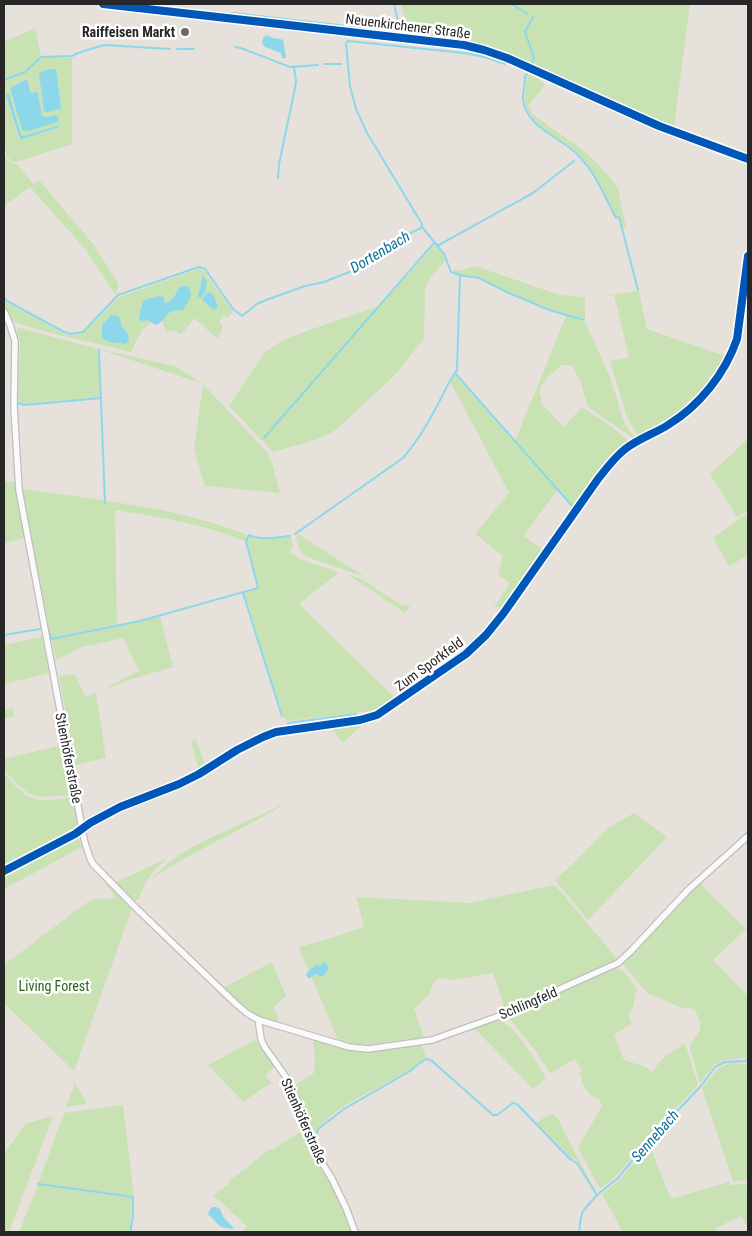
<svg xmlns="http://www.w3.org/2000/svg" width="752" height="1236" font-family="'Roboto Condensed',sans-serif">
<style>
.green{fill:#c9e2b3;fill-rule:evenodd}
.water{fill:#8cd8ea}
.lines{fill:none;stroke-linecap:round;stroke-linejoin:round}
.stream{stroke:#8cd8ea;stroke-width:2}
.street-casing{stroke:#bfbdbd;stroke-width:8}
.secondary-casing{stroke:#bfbdbd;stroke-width:10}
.street{stroke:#fbfafa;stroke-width:5.5}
.secondary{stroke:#fbfafa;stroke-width:8}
.cycleway-casing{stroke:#fff;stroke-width:11}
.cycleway{stroke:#0057b8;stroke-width:8}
.poi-dot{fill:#6a6866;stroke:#fff;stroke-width:2}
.labels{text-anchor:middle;stroke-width:5;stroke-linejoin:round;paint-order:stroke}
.street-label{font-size:14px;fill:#272727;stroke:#fff}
.poi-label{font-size:14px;font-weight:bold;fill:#272727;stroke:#fff;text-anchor:end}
.park-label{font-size:14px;fill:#2b6417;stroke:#fff}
.water-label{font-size:15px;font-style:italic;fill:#0a6f98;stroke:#fff}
</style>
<rect width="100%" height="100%" fill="#e6e1db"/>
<g class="green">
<polygon points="401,4 469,4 468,10 470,4 690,4 674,126 579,84 510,55 409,36"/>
<path d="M35,28L41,56L72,58V144L13,163L7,156L4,144V42ZM25,80L28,81L30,92L38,93L42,115L44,117L54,115L22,130L10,88ZM9,93L21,135L24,136L60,125V128L19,140L6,95Z"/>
<path d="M528,74L539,79L545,85L528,106L532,114L584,151L595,161L610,178L618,189L626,227L623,228L620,216L616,217C605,197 596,174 581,156C566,138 527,127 525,101C525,97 525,93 526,89C526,84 526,79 528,74Z"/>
<polygon points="4,150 6,158 12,164 17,164 33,184 39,180 94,245 119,285 115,294 86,250 30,187 4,206"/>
<path d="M435,245L443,255L445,261L429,279L425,290L424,339L395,375L337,429C320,441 293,446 273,452L229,406L265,352L280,342L298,334L380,306Z"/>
<path d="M475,266L560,295L588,298L639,291L647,329L725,356C708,393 675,420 638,436L627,417L610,361L629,357L614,295L585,298V319L549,309L510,293L479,277L452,272L455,269L460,271Z"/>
<path d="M199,269L204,271L233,312L227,318L224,315L219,321L223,326L218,339L194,318L181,335L175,330L166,332L162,320L168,312L174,311L179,288C177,294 173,301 166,303L163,302L147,320L150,322L141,332L131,352L51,333L17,323L12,320L4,303V301L64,334C71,336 76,336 83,333L119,297ZM121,326L128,334V341L124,344L109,342Z"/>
<path d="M566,316L585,322L610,377L625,425L635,438L634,439L588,407L580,380L571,365H561C552,374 534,385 542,400L541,403L564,427L582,407L609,425L629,441C607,451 587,486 573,506L515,441Z"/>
<polygon points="19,328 99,349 175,366 203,384 266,451 272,463 280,493 205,486 194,449 203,384 99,349 100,397 26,404 18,402 20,341 17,330"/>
<polygon points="455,375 557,490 524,536 543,549 503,607 494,607 510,583 498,575 503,556 475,534 509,493 450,381"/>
<polygon points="748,439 748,511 737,517 710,474"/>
<polygon points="4,481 14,482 25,538 18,540 4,543"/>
<path d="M22,489L90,498L163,510L210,522L240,532L257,540L291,537L293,547L289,551L299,559L333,570L338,573L299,604L396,699L383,708L371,711L288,721L283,716L244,593L259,588L247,542C205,524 160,517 115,510L117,624L51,638Z"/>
<polygon points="748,514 748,555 729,566 713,538 739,519"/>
<path d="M298,534L365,577L307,557C299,552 298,545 296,536Z"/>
<polygon points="347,574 363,580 400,604 410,606 405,613"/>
<polygon points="160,616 173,667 129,680 98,692 139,671 123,638 82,647 56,660 52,639"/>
<polygon points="42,637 49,673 4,684 4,645"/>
<polygon points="74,674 86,697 96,693 106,758 75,765 59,676"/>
<polygon points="12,708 15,716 4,719 4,710"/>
<polygon points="360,723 361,726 342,743 331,726"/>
<polygon points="196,739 206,767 199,771 191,741"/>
<path d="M62,745L72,795L39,797C24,794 14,780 4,770V759Z"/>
<path d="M4,774C11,781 17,789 25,794C38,804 57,799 72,798L77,822L76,826L73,830L4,865Z"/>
<path d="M288,802C257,822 223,837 191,855C178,863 164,870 151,880C172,855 203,841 232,828C250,820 269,811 288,802Z"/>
<polygon points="634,813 667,837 588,920 555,880 573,864 607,829"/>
<polygon points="76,839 79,839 82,847 4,889 4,876"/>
<path d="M168,858C149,873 147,879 138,900L132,901L114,883Z"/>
<polygon points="100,876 132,908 74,1071 4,1003 4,965 85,904 95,898 96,899 116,898"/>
<polygon points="699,883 746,929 713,960 748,996 748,1057 725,1060 714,1065 700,1083 690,1049 691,1043 698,1034 700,1028 700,1021 695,1010 690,1008 682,1008 647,993 622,963"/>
<polygon points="553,885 562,893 618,960 602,968 601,967 495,1014 504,1005 493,973 452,980 441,978 434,982 428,995 414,1009 424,1037 370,1044 359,1044 338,1040 299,947 321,941 364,927 356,897 470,903"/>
<path d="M272,962L286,996L273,1008L278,1016V1022C272,1021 267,1020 262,1018C247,1013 234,999 223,988Z"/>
<polygon points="613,968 623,971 637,988 633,1007 629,1016 631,1024 614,1035 624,1060 646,1067 652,1072 663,1058 685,1043 698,1085 643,1143 618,1174 600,1189 578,1148 602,1106 600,1101 589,1094 581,1081 583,1080 579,1073 582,1071 575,1059 550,1073 535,1050 508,1017 510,1014"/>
<path d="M498,1018C503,1023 509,1025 514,1031C527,1045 536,1062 546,1078L533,1089L474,1028Z"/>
<path d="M313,1039C328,1043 343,1050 359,1051C377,1053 403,1046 421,1044L426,1057C421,1061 416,1065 411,1069C386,1085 327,1109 314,1134L303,1104L294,1086L314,1073L315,1059Z"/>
<polygon points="255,1040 275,1067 265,1075 271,1083 243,1102 208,1065"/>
<polygon points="730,1063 746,1064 748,1063 748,1180 733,1181 702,1088 719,1068"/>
<polygon points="75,1083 87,1104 66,1107"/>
<polygon points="123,1105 134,1196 38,1184 64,1113"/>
<polygon points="552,1113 561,1123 563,1130 596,1192 578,1162 575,1159 570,1158 536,1123"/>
<polygon points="53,1116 9,1232 4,1232 4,1154 25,1124"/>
<polygon points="306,1128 347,1214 353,1232 241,1232 247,1226 213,1195 229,1184 228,1182 270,1149 272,1150"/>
<polygon points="649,1144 671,1199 729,1182 731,1185 744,1184 747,1186 748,1190 748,1225 746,1225 742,1216 715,1228 716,1232 623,1232 602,1194 620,1180"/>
<polygon points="38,1185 132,1198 130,1232 19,1232"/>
</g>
<g class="water">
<path d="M266,35C274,40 277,37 283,40L286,58H282L281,53L265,47L262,43L263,38Z"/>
<polygon points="55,69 56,69 61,108 61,109 46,112 44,111 39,74 45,70"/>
<polygon points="25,80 28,81 30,92 32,93 36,92 38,93 42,115 44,117 57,115 59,120 57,122 28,131 22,130 10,88"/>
<polygon points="9,93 21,135 24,136 60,125 60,127 20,140 6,95"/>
<polygon points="203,275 207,282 205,292 201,298 198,297"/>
<path d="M182,286H187C195,293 188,303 183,310C161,311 170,318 156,325L147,320L143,321L139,320L141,307L144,300L160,296L165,298L164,302L166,303C176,300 175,290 182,286Z"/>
<polygon points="207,292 213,294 218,307 214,310 202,300"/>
<polygon points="111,315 116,315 120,318 121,326 128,334 129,341 125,344 109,342 102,338 102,325"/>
<polygon points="325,962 329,968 325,974 320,977 317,973 310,978 308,978 306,975 308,971 318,964 319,966"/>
<polygon points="212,1207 216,1207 220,1209 224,1218 234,1228 232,1229 221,1227 208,1214 209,1211"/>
</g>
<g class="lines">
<g class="stream">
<polyline points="394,4 400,30 399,34"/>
<polyline points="511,4 528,14"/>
<polyline points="232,13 400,32"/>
<polyline points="235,47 241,48 290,67 318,65"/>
<polyline points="177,49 194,49"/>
<polyline points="532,63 534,58 525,32 533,17 532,17"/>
<polyline points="324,64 341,64"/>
<path d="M527,74L525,76C525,84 523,92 523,99C525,127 562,138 578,155C595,172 605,197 616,218L619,217L638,290"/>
<polyline points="4,80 25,72 41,57 72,56 78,53 104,45 170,49"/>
<polyline points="278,178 279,164 295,88 296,81 294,67"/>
<polyline points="437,246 533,193 574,161"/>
<polyline points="460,275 479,278 509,293 549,310 584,320"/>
<polyline points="4,298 7,301 64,332 71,334 83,332 118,295 199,267 205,269 233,309 242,316 257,304 266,300 305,286 324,282 357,269 381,254 398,239 421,228 422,224 367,133 356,109 350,86 346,43 348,41 464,53 485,57 505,64"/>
<polyline points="99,350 105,504"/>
<polyline points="455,373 572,506"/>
<polyline points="18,403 25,405 101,398"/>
<polyline points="264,438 434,243"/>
<path d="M295,534L403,458C416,443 427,425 436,408C443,395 448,382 457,370L460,275L451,272L444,254L422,227"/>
<polyline points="243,593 282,716"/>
<path d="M48,628L51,639L140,621L258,588L246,541L249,535C261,541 277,537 290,536"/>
<polyline points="4,635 40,629"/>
<polyline points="288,723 356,714"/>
<polyline points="4,866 73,831 78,828 78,824"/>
<polyline points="315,1139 318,1129 344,1109 410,1071 424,1060 427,1059 432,1061 493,1115 497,1115 513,1103 517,1104 564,1153 570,1159 577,1163 597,1195"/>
<polyline points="315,1140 329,1169"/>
<polyline points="38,1184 133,1197 133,1217 131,1227 131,1232"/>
<polyline points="346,1202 358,1232"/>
<polyline points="579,1232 581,1217 583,1211 597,1195 618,1178 644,1146 701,1086 715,1067 725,1062 745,1061 748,1060"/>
</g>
<g class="street-casing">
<g id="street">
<polyline points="4,311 10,325 15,341 14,407 19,490 82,828 83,834 85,843 90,858 93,864 135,907 235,1003 248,1014 259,1020 349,1047 368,1049 432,1040 502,1015 618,963 630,952 688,890 748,836"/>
<path d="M4,871L75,834L90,823L120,807L179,784L199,774L237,750L263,737L276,732L360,720L377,715L466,654L486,635L503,614L598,479C606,469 614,458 624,450C637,439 654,434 668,425C699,406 725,374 737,339L748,256"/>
<polyline points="259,1020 259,1025 261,1039 264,1046 288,1080 307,1124 311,1139 316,1153 332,1179 346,1208 355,1232"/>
</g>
</g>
<g class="secondary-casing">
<polyline id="secondary" points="103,4 464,45 484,50 507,58 659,126 748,159"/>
</g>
<use href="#street" class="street"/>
<use href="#secondary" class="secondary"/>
<g class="cycleway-casing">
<g id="cycleway">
<polyline points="103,4 464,45 484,50 507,58 659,126 748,159"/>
<path d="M4,871L75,834L90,823L120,807L179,784L199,774L237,750L263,737L276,732L360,720L377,715L466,654L486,635L503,614L598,479C606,469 614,458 624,450C637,439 654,434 668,425C699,406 725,374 737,339L748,256"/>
</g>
</g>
<use href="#cycleway" class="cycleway"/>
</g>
<circle class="poi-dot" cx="185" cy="32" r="5"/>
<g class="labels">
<g class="street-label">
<text transform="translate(408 26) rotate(7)" y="5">Neuenkirchener Straße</text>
<text transform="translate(429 664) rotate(-36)" y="5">Zum Sporkfeld</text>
<text transform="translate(69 758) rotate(79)" y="5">Stienhöferstraße</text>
<text transform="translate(528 1003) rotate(-23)" y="5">Schlingfeld</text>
<text transform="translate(304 1121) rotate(66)" y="5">Stienhöferstraße</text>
</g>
<g class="poi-label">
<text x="175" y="37">Raiffeisen Markt</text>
</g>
<g class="park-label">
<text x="54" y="991">Living Forest</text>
</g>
<g class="water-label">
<text transform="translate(380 252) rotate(-31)" y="5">Dortenbach</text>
<text transform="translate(655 1136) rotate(-49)" y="5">Sennebach</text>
</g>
</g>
<rect width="752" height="1236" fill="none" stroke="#272727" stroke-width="10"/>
</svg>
